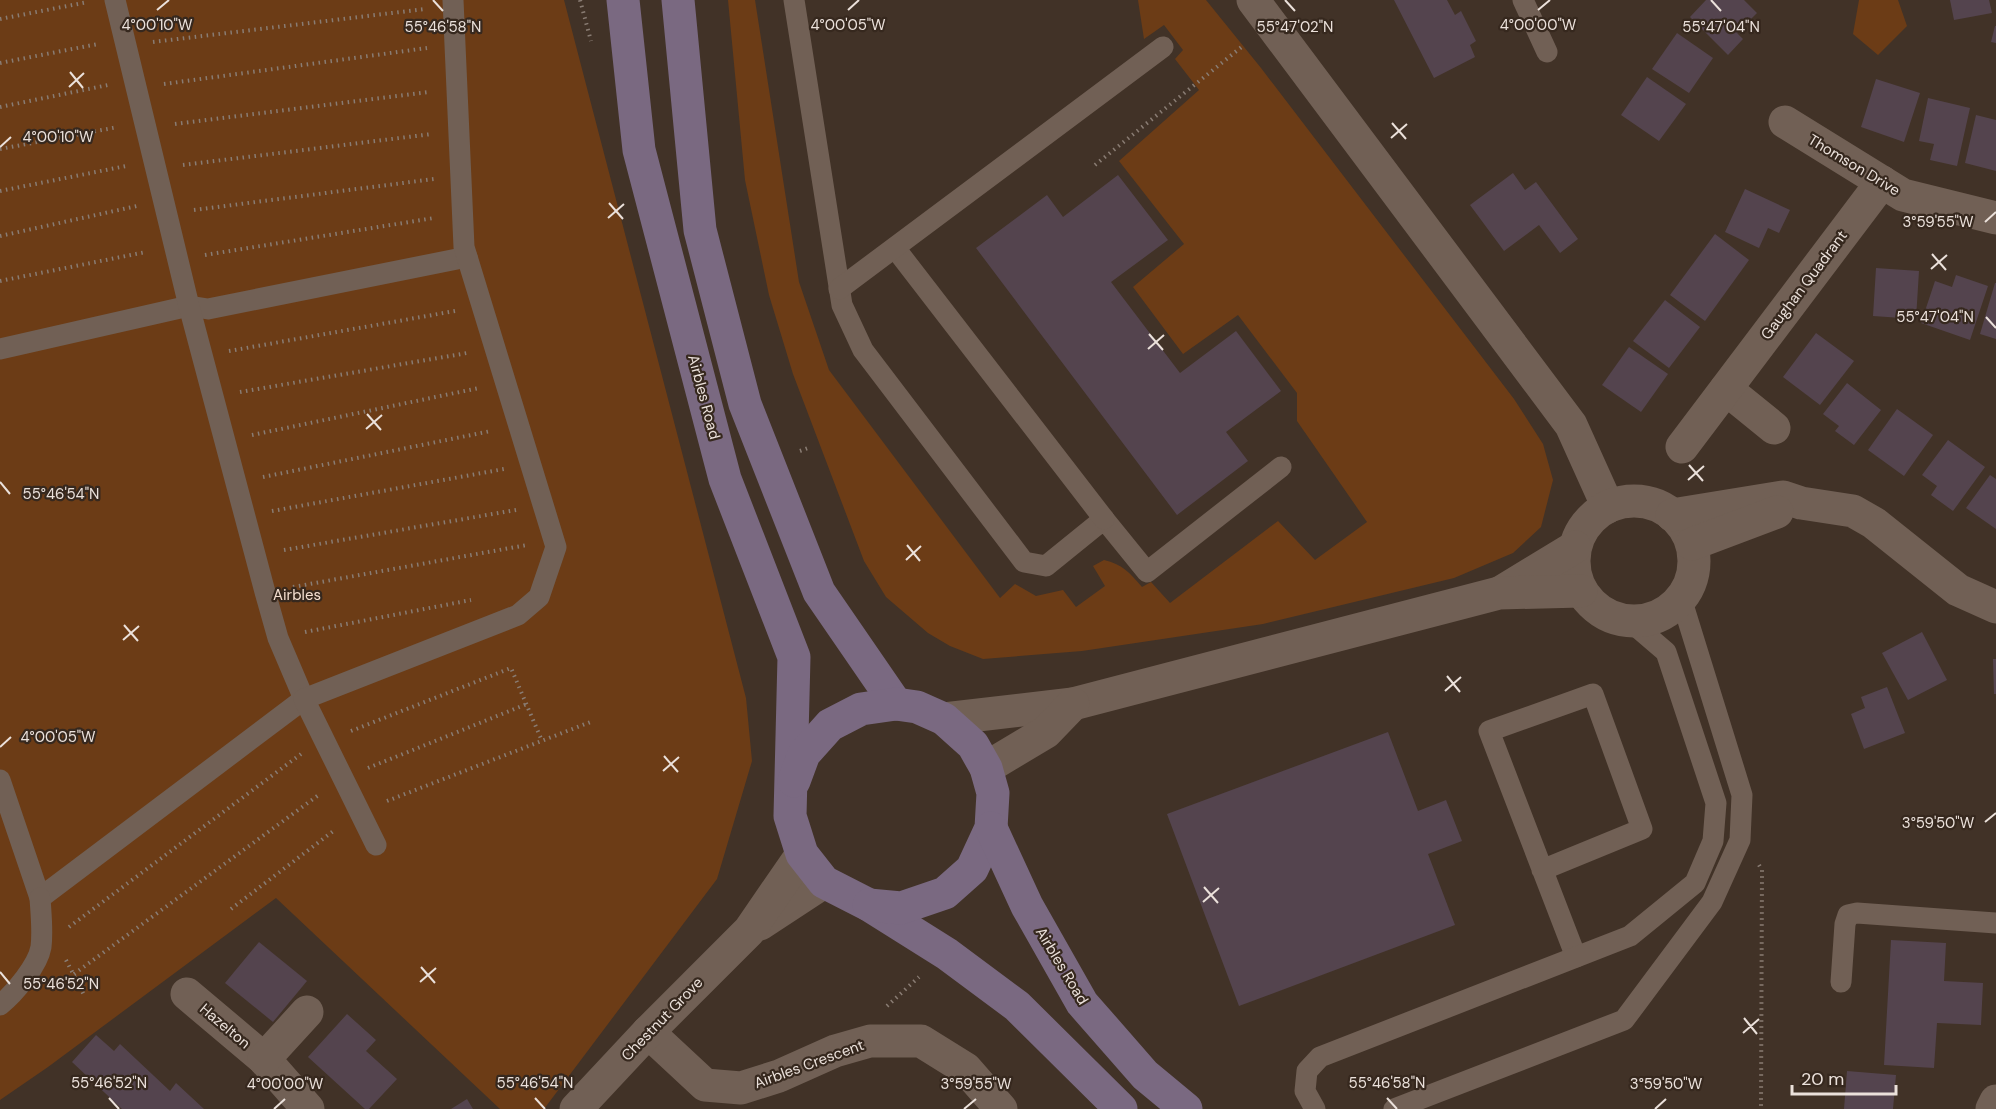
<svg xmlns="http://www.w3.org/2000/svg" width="1996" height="1109" font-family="'DM Sans',sans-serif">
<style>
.green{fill:#6c3c16}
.building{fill:#54444e}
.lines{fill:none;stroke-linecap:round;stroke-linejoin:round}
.path{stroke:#897c73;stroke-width:4;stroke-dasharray:1.5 4.5;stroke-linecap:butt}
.service{stroke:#716055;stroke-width:21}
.minor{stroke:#716055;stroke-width:33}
.secondary{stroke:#7a6981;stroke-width:33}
.ticks{fill:none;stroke:#ebe1db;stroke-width:2}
.labels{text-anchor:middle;stroke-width:4.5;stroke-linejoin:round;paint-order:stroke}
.street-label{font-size:15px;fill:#ebe1db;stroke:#36281e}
.park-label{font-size:15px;fill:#f4dfd0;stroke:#36281e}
.ticks-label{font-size:15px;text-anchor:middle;fill:#ebe1db;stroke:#36281e;stroke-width:4.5;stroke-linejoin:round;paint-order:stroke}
</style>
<rect width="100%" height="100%" fill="#413227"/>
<g class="green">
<polygon points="0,0 564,0 746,698 752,761 717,879 544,1109 500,1109 276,898 48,1067 0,1100"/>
<path d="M728,0H755L799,282L829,370L1000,598L1015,584L1036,596L1063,590L1076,607L1105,586L1093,566L1104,560C1122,564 1130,573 1142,587L1151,582L1170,603L1278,521L1315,560L1367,522L1297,421V393L1238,315L1183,354L1133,287L1184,244L1119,161L1199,90L1175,59L1183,50L1164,25L1144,39L1138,0H1206L1261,68L1514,399L1543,444L1553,480L1541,527L1513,553L1454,578L1263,624L1082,651L983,659L950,646L928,633L886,597L864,561L793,374L769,295L745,180Z"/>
<polygon points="1859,0 1898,0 1907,26 1878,55 1853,34"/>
</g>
<g class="building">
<polygon points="1394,0 1447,0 1455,15 1461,11 1476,41 1470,45 1475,57 1434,78"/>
<polygon points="1706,0 1744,0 1757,13 1737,33 1743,39 1728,55 1690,17"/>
<polygon points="1950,0 1989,0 1992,13 1954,20"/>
<polygon points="1995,26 1996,26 1996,43 1991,42"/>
<polygon points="1677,33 1713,58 1689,93 1652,69"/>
<polygon points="1647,77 1686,104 1659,141 1621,115"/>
<polygon points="1876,79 1920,93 1904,142 1861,127"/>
<polygon points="1928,98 1970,108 1957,166 1930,160 1934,144 1919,141"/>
<polygon points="1976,115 1996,120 1996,171 1965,163"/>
<polygon points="1513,173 1525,190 1536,182 1578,239 1560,253 1539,225 1504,251 1470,205"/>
<polygon points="1118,175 1168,240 1111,282 1180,373 1236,331 1281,391 1226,432 1248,461 1177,515 976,248 1047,195 1063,217"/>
<polygon points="1745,189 1790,210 1779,233 1768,228 1759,248 1725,232"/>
<polygon points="1715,234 1749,260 1705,321 1670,295"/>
<polygon points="1876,268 1919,271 1916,319 1873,316"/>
<polygon points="1956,275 1988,286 1970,340 1921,323 1935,281 1952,287"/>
<polygon points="1995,283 1996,283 1996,339 1980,334"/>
<polygon points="1665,300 1700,327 1669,368 1633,341"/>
<polygon points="1816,333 1854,361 1820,405 1783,377"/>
<polygon points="1629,347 1668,374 1641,412 1602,385"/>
<polygon points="1847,383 1881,410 1854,445 1835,431 1839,426 1823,414"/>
<polygon points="1897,409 1933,435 1904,476 1868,450"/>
<polygon points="1948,440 1985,467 1953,511 1931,495 1937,486 1922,475"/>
<polygon points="1990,475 1996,479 1996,529 1966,508"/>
<polygon points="1922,632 1947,680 1908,700 1882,653"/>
<polygon points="1993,659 1996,659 1996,694 1994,694"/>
<polygon points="1887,687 1905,733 1864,749 1851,714 1865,708 1861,697"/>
<polygon points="1388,732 1418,811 1446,800 1462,841 1428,854 1455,925 1239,1006 1167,814"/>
<polygon points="1891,940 1946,943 1944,981 1983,983 1981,1025 1937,1023 1934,1068 1884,1065"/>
<polygon points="259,942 307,981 273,1022 225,983"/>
<polygon points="347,1014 376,1040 366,1051 397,1079 369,1109 365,1109 308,1057"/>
<polygon points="96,1035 114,1051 120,1044 170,1091 176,1083 204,1109 122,1109 72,1062"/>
<polygon points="1847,1071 1896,1075 1893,1109 1844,1109"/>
<polygon points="467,1099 473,1109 451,1109"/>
</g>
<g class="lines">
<g class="path">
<polyline points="580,0 591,41"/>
<polyline points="0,19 88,2"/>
<polyline points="153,42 425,9"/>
<polyline points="0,63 98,44"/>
<polyline points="164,84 427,48"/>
<polyline points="0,107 108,85"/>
<polyline points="175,124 429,92"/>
<polyline points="0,149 118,127"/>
<polyline points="183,165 432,134"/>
<polyline points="1095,165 1244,45"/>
<polyline points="0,191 126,166"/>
<polyline points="194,210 434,179"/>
<polyline points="0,236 137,206"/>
<polyline points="205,255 434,218"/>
<polyline points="0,281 146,252"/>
<polyline points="229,351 455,311"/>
<polyline points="240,392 467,353"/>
<polyline points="252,435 479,388"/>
<polyline points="800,451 811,447"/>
<polyline points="263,477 491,431"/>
<polyline points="272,511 504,469"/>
<polyline points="284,550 516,510"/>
<polyline points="293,587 527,545"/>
<polyline points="305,632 471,600"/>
<polyline points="351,731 511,668 542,741"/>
<polyline points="368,768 527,704"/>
<polyline points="387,801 593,721"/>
<polyline points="1759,865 1762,870 1761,1109"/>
<polyline points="231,909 336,829"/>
<polyline points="69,927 301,754"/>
<polyline points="66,960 85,997"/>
<polyline points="74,974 320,794"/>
<polyline points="887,1006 919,977"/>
</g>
<g class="service">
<polyline points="794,0 842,305 863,350 1024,562 1046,566 1104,519 1147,572 1281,467"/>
<polyline points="1523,0 1547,52"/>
<polyline points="895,248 1104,519"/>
<polyline points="839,289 1163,47"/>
<polyline points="0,349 189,306 208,309 467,257"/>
<polyline points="0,780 40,898 304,699 278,638 265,592 189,306 115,0"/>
<polyline points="376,845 304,699 518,615 539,597 556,547 464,247 453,0"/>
<polyline points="1542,870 1642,829 1593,694 1489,731 1576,957"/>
<polyline points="1841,982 1845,924 1848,915 1857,913 1996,923"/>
<path d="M0,1005C15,993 38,965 41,947C43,931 41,914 40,898"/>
<polyline points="1315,1109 1305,1091 1307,1071 1320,1057 1630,936 1695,883 1713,841 1716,803 1666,652 1631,622"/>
<polyline points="1394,1109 1624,1020 1712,902 1740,840 1742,795 1681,598"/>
</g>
<g class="minor">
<polyline points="1253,0 1571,425 1608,507"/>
<polyline points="1785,122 1903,195 1996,218"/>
<polyline points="1726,389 1774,428"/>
<polyline points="1682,447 1882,182"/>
<circle cx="1634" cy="561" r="60"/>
<polyline points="1672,515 1783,497 1801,503 1853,511 1874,523 1958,590 1996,607"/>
<polyline points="1692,544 1777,512"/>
<polyline points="1501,592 1575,547"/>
<polyline points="944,719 1073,704 1499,593 1581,591"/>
<polyline points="986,768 1046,732 1073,704"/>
<polyline points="760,924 824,882"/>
<polyline points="187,994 264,1059 308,1109"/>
<polyline points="648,1032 705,1085 741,1088 779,1076 835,1051 870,1041 921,1041 966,1069 1001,1109"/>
<polyline points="264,1059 307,1012"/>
<polyline points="576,1109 648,1032 749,931 802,854"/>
<polyline points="1992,1109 1996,1101"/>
</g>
<g class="secondary">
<polyline points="623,0 639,150 725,479 794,657 790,816 802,854 824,882 869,905 947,954 1017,1006 1121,1109"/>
<polyline points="678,0 700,230 745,404 819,592 896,704"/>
<polyline points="794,781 804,754 830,725 861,709 896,704 917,707 944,719 973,745 986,768 993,793 991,828 972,869 945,893 901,908 869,905"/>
<polyline points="991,828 1027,906 1082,1003 1145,1075 1186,1109"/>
</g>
</g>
<path class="ticks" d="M433,0L443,11M1285,0L1295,11M1711,0L1721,11M157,10L169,0M848,10L859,0M1538,10L1550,0M70,72L83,88M69,87L84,73M1392,123L1406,139M1391,138L1407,124M0,147L11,137M609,203L623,219M608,218L624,204M1985,222L1996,212M1932,254L1946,270M1931,269L1947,255M1986,317L1996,328M1149,334L1163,350M1148,349L1164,335M367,414L381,430M366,429L382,415M1689,465L1703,481M1688,480L1704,466M0,482L10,494M907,545L920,561M906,560L921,546M124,625L138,641M123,640L139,626M1447,676L1460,692M1445,691L1461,677M0,747L11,737M664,756L678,772M663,771L679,757M1985,822L1996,813M1204,887L1218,903M1203,902L1219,888M421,967L435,983M0,972L10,984M420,982L436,968M1744,1018L1757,1034M1743,1033L1759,1019M109,1098L119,1109M535,1098L545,1109M1387,1098L1397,1109M274,1109L285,1099M964,1109L976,1099M1655,1109L1666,1099"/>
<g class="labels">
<g class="street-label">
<text transform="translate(1854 165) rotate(31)" y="5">Thomson Drive</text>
<text transform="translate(1804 285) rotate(-53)" y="5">Gaughan Quadrant</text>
<text transform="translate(704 397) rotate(75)" y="5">Airbles Road</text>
<text transform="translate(1062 966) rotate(59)" y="5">Airbles Road</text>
<text transform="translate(662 1019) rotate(-46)" y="5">Chestnut Grove</text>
<text transform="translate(225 1026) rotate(40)" y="5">Hazelton</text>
<text transform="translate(809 1064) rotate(-20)" y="5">Airbles Crescent</text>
</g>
<g class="park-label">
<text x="297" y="600">Airbles</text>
</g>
</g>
<g class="ticks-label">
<text x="157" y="30">4°00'10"W</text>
<text x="848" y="30">4°00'05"W</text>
<text x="1538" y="30">4°00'00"W</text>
<text x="443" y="32">55°46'58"N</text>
<text x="1295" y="32">55°47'02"N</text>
<text x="1721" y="32">55°47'04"N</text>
<text x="58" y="142">4°00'10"W</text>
<text x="1938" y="227">3°59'55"W</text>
<text x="1935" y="322">55°47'04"N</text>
<text x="61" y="499">55°46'54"N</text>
<text x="58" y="742">4°00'05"W</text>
<text x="1938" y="828">3°59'50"W</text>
<text x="61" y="989">55°46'52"N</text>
<text x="109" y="1088">55°46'52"N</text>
<text x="535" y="1088">55°46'54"N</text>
<text x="1387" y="1088">55°46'58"N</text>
<text x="285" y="1089">4°00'00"W</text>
<text x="976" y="1089">3°59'55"W</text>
<text x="1666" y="1089">3°59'50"W</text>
</g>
<path d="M1792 1085v9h104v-9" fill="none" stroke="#ebe1db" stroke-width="3"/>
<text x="1801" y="1085" font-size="18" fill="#ebe1db" stroke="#36281e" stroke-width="4.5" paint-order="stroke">20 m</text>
</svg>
